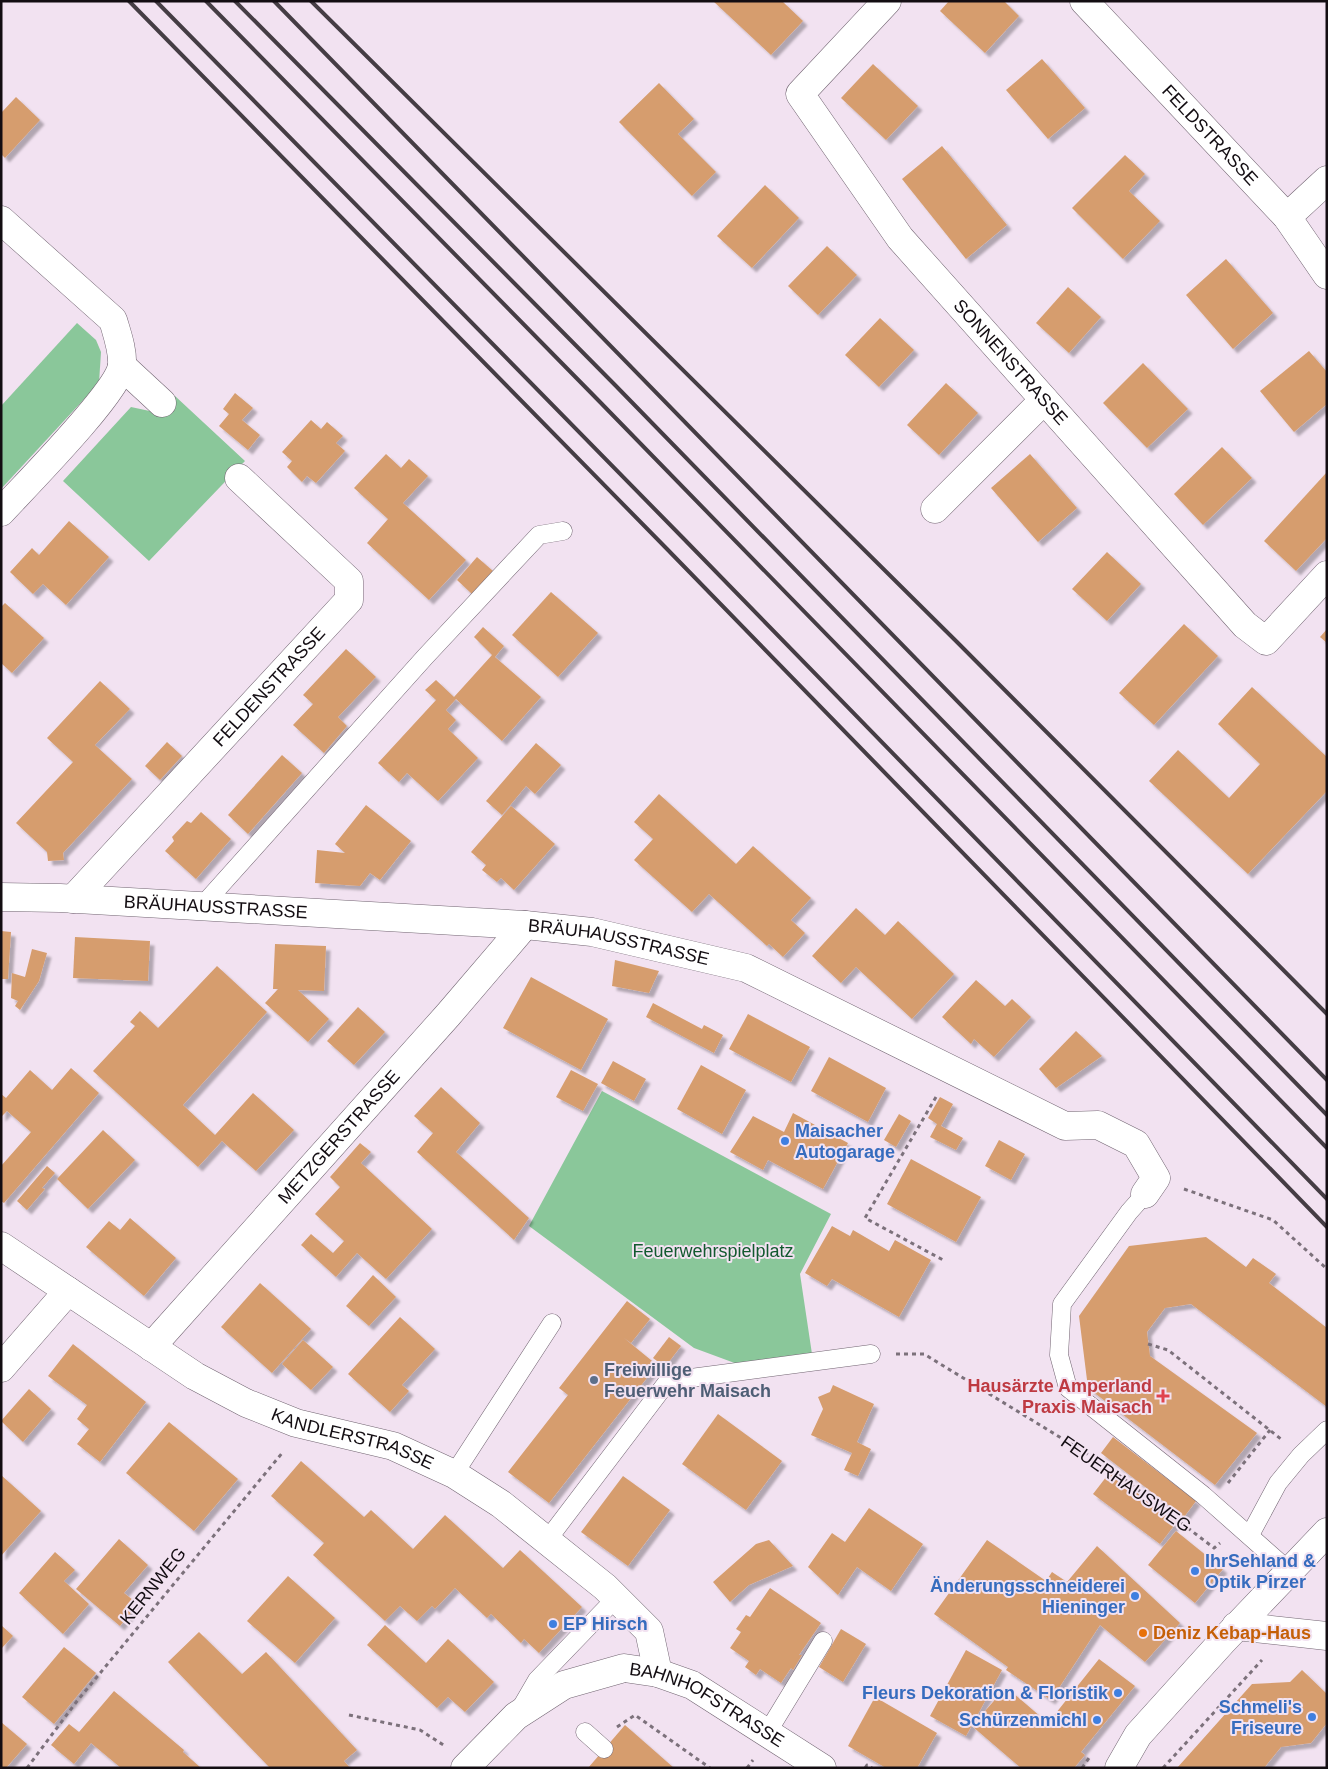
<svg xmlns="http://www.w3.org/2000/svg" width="1328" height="1769" font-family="Arial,sans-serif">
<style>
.green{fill:#8ac79a}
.building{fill:#d69d6e;filter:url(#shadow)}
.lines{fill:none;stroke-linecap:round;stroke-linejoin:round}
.lane-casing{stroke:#726572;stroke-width:19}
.street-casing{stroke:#726572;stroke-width:29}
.secondary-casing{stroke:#726572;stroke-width:29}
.path{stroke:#7c717b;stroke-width:3;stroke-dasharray:4 4;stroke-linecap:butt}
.lane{stroke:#fff;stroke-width:18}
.street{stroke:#fff;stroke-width:28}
.secondary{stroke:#fff;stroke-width:28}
.rail{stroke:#453d44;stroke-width:4}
.shop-dot{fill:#3f7fe0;stroke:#f2e2f1;stroke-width:2}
.service-dot{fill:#5c6f8a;stroke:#f2e2f1;stroke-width:2}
.health-dot{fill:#e0444e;stroke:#f2e2f1;stroke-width:2}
.food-dot{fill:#e8710a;stroke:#f2e2f1;stroke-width:2}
.labels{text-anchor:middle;stroke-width:4;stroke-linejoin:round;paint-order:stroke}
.street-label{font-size:18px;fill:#130d12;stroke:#f2e2f1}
.shop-label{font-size:18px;font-weight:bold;fill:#366cbe;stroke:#f2e2f1;text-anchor:end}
.park-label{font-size:18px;fill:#12592f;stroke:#f2e2f1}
.service-label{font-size:18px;font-weight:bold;fill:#4e5e75;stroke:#f2e2f1;text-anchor:start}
.health-label{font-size:18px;font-weight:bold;fill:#be3a42;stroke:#f2e2f1;text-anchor:end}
.food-label{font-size:18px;font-weight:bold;fill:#c56008;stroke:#f2e2f1;text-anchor:start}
</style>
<defs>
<filter id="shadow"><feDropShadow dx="4.5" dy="4.5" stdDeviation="1" flood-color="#0004"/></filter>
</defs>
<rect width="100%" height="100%" fill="#f2e2f1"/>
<g class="green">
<polygon points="77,323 96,340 101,352 99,383 1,489 1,406"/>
<polygon points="175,396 245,461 149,561 63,481 131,407 159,413"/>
<polygon points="602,1091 831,1214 800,1274 812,1354 740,1365 694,1348 529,1226"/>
</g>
<g class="building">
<polygon points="713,1 782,1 803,21 771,55"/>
<polygon points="949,1 1004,1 1019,16 985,53 940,11"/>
<polygon points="1042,59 1085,108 1048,139 1006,90"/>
<polygon points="873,64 918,106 886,140 841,98"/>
<polygon points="659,83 694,119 678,134 716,172 692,196 619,122"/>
<polygon points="16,97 40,120 5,158 1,154 1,113"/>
<polygon points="942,146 1007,225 966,259 902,179"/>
<polygon points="1125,155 1145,174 1129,191 1160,221 1123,259 1072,208"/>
<polygon points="765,185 799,218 752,268 717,236"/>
<polygon points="827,246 857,275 818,315 788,286"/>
<polygon points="1226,259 1273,313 1233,349 1186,295"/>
<polygon points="1068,287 1101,317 1069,353 1036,323"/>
<polygon points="880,318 914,350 879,387 845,355"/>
<polygon points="1309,351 1327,372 1327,404 1294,432 1260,391"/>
<polygon points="1143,363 1188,409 1147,448 1103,403"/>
<polygon points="946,383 978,413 939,455 907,425"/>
<polygon points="235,393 253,408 242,420 260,435 248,450 219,426 229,414 223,409"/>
<polygon points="311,420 321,429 327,422 343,436 336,443 345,451 316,483 307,476 302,482 287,467 292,461 282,452"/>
<polygon points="1222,447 1252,478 1203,525 1174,494"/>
<polygon points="386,454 401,468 409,459 428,476 403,503 466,560 429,600 367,543 388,519 354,488"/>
<polygon points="1030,454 1077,508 1038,542 991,488"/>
<polygon points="1327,472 1327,538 1296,571 1264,541"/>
<polygon points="69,521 109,557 66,605 43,584 33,594 10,572 32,548 39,555"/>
<polygon points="1107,552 1141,584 1107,621 1072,589"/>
<polygon points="477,557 493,571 472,594 457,580"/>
<polygon points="551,592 598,633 558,677 512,635"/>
<polygon points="5,603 44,638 12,673 1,663 1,607"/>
<polygon points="1184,624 1218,656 1154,725 1119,693"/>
<polygon points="483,627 504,646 495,657 541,697 502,741 456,699 446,710 456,720 448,729 478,758 438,801 407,773 399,782 378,763 436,700 425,690 436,680 454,697 492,655 474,637"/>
<polygon points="1327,629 1327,643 1320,637"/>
<polygon points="346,649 376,677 338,717 347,726 324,753 293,725 313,704 303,695"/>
<polygon points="100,681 130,709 95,745 132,779 63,853 64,860 48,861 47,852 16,823 73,762 47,738"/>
<polygon points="1252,687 1327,757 1327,791 1248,874 1149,781 1178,750 1229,798 1260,764 1218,724"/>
<polygon points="167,742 182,756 160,780 145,766"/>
<polygon points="536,743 561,765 535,794 526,786 502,815 486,801"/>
<polygon points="282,755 302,773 248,834 228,815"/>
<polygon points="659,794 736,864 753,846 811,898 791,920 805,933 783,957 769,944 767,946 709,894 692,912 634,860 653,839 634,822"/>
<polygon points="366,805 411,841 380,880 370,873 360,886 315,883 317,850 345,853 335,844"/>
<polygon points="511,806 555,844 514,890 501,878 497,882 482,870 486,865 471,852"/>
<polygon points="201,812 231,839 196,879 165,851 174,841 172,837 187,821 191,823"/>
<polygon points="856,908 885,935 898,921 954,974 912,1019 856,967 841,983 812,956"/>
<polygon points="1,931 11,932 8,979 1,979"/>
<polygon points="75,937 150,941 148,981 73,978"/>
<polygon points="275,944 326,946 324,991 298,990 329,1019 308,1042 265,1003 278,989 273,989"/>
<polygon points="32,949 47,953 39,981 20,1010 15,1006 18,1001 11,998 12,973 25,977"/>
<polygon points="615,960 659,971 649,993 612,986"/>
<polygon points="217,966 267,1012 183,1105 215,1135 253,1093 294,1130 256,1171 222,1141 198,1167 93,1071 135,1026 130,1022 140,1011 158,1028"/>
<polygon points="531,977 608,1019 581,1070 503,1028"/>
<polygon points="976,980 1005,1006 1012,999 1031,1017 994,1057 974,1039 971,1044 942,1017"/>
<polygon points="653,1003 702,1029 704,1025 723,1035 714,1053 646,1017"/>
<polygon points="358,1007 385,1032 354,1065 327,1041"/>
<polygon points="748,1014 810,1047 791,1082 729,1049"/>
<polygon points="1076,1031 1102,1056 1056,1088 1039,1069"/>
<polygon points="829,1057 886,1088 868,1122 811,1091"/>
<polygon points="613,1061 646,1079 634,1101 601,1083"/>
<polygon points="701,1065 746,1090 722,1134 677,1109"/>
<polygon points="71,1068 99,1093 4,1203 1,1201 1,1166 31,1132 7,1111 1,1117 1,1094 6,1098 30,1070 52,1090"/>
<polygon points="571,1070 598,1084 583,1111 556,1097"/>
<polygon points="441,1087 480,1123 456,1152 529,1218 514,1240 417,1152 433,1133 414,1116"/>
<polygon points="940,1097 953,1104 941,1126 963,1138 956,1150 930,1137 937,1124 928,1118"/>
<polygon points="793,1113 848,1143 823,1189 768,1160 763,1170 730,1152 753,1116 784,1132"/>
<polygon points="899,1114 911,1121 896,1147 884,1140"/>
<polygon points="103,1130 135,1160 88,1209 57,1179"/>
<polygon points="999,1140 1025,1154 1011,1180 985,1166"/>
<polygon points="360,1143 371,1152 361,1163 432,1229 386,1279 357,1253 336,1277 301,1245 311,1234 333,1253 344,1241 315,1214 340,1187 330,1177"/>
<polygon points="911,1159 981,1197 956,1242 887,1204"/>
<polygon points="47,1166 55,1173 42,1188 45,1189 27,1210 17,1201"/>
<polygon points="130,1218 176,1258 144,1296 86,1247 109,1221 120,1230"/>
<polygon points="832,1226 850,1236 853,1230 889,1251 895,1240 931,1260 899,1317 832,1279 827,1286 805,1273"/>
<polygon points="1206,1237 1246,1267 1253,1258 1276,1274 1269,1283 1327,1328 1327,1407 1191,1304 1165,1308 1147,1332 1150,1356 1257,1433 1215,1485 1088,1388 1079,1316 1129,1246"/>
<polygon points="373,1275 396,1297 369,1326 346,1306"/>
<polygon points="260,1283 311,1329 272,1373 221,1327"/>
<polygon points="627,1301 650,1319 631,1343 624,1338 657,1365 549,1503 508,1472 568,1395 559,1388"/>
<polygon points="400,1317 435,1349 402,1385 409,1391 390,1412 348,1374"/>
<polygon points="669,1337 681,1346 665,1367 653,1358"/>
<polygon points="303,1340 333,1367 311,1390 282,1364"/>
<polygon points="73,1344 146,1402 100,1462 77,1444 89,1429 77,1419 87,1405 48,1376"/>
<polygon points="833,1385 874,1404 857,1442 871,1449 858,1476 844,1470 852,1453 811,1435 823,1409 818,1397 830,1392"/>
<polygon points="29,1389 51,1409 23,1442 1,1421"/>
<polygon points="718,1414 782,1461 746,1510 682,1464"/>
<polygon points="169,1422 238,1479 194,1531 126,1473"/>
<polygon points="1113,1437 1196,1501 1184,1517 1101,1453"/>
<polygon points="301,1461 364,1517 371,1510 413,1549 445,1515 503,1568 520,1550 582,1607 539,1653 524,1639 521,1643 491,1614 487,1618 455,1588 435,1609 432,1606 417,1621 400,1606 385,1621 313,1555 324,1543 271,1496"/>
<polygon points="1110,1472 1176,1523 1160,1544 1093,1494"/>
<polygon points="1,1475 41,1511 1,1556"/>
<polygon points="623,1476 670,1510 628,1566 581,1532"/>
<polygon points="869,1508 923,1544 891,1591 857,1567 838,1595 808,1567 832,1533 845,1542"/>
<polygon points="1176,1531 1223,1569 1195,1603 1148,1565"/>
<polygon points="119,1539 148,1565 124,1593 138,1604 120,1626 76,1589"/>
<polygon points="769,1540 793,1566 749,1585 730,1602 713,1582 756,1544"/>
<polygon points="987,1540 1046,1581 1052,1572 1067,1582 1097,1546 1180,1623 1145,1662 1100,1625 1051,1700 1006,1670 1008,1667 934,1614"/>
<polygon points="55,1552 75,1570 64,1581 89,1604 63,1634 19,1593"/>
<polygon points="288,1576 335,1618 295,1663 247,1621"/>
<polygon points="770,1588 821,1623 799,1655 802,1655 793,1670 791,1668 781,1683 760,1669 756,1675 745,1667 749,1661 730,1648 741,1632 736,1629 746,1615 750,1617"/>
<polygon points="1,1625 13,1636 1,1649"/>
<polygon points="385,1625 426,1663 448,1639 494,1682 465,1712 448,1697 437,1708 367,1645"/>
<polygon points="841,1629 866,1644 843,1682 819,1667"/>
<polygon points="199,1632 242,1674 266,1652 357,1750 344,1761 350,1768 270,1768 168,1662"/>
<polygon points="64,1647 96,1673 54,1724 22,1697"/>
<polygon points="966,1650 1002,1670 966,1736 930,1716"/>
<polygon points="1099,1659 1135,1686 1081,1752 1085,1755 1074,1768 1021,1768 972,1726 1006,1687 1048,1723"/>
<polygon points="1302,1670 1327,1694 1327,1723 1311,1743 1281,1747 1264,1768 1177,1768 1252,1684 1290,1682"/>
<polygon points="114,1691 184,1750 183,1752 201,1768 121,1768 91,1743 74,1764 51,1745 69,1724 79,1732"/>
<polygon points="875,1697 937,1733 917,1768 886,1768 848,1746"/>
<polygon points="1,1722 27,1744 6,1768 1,1768"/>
<polygon points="625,1725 674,1768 588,1768"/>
</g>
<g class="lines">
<g class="lane-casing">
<g id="lane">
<polyline points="202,906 425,657 539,535 563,531"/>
<polyline points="1145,1194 1129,1212 1062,1304 1059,1355 1068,1388 1203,1495 1289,1571"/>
<polyline points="454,1474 552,1323"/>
<polyline points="1250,1535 1278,1483 1301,1455 1327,1430"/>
<polyline points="548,1539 668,1381 871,1354"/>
<polyline points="519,1711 537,1680 616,1598"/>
<polyline points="585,1732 604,1749"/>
<polyline points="767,1733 823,1641"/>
</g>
</g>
<g class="street-casing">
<g id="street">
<path id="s1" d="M887,1L800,94L900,238L1245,625L1266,641L1327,575"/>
<path id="s2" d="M1084,1L1287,217L1327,275"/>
<polyline points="1287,217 1327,180"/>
<path d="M1,220L113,320C117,334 123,350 122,365C119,391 24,487 1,512"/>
<polyline points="122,366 162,403"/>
<polyline points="935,509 1044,400"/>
<path id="s3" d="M1,897L60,898L525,925L592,932L746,968L1065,1126L1098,1125L1136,1144L1156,1178L1145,1194"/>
<path id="s4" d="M73,899L349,600V581L239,478"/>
<path id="s5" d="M1,1246L195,1376L246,1403L296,1423L393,1446L454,1474L501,1504L605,1587L649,1631L658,1673"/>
<path id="s6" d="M151,1347L448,1015L525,925"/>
<polyline points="1,1368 68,1291"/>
<polyline points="1236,1626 1327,1636"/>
</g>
</g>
<g class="secondary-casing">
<g id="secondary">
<path id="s7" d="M465,1768L516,1716L564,1685L624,1668L658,1673L692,1685L822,1768"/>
<polyline points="1119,1768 1138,1735 1222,1642 1327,1532"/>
</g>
</g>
<g class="path">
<polyline points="936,1097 865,1218 945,1261"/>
<polyline points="1184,1189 1273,1220 1327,1269"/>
<polyline points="1148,1344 1168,1350 1281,1439"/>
<polyline points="896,1354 924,1354 1107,1466 1214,1548 1220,1543"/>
<polyline points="1228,1483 1270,1430"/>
<polyline points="349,1715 420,1730 445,1746"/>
<polyline points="617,1727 635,1715 710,1768"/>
<polyline points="27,1768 77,1701 283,1452"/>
<polyline points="747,1768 753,1760"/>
<polyline points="865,1768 867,1765 872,1768"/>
<polyline points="1082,1768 1089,1758"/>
<polyline points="1163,1768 1262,1660"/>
</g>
<use href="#lane" class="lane"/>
<use href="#street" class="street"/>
<use href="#secondary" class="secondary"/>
<g class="rail">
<polyline points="129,1 667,549 1327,1227"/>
<polyline points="156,1 683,538 1327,1199"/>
<polyline points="206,1 599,401 1327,1148"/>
<polyline points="235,1 615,385 1327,1115"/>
<polyline points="274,1 1327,1080"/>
<polyline points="311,1 957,642 1327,1014"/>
</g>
</g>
<g class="shop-dot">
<circle cx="785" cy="1141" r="5"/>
<circle cx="1195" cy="1571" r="5"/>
<circle cx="1135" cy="1596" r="5"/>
<circle cx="553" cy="1624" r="5"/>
<circle cx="1118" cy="1693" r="5"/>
<circle cx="1312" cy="1717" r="5"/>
<circle cx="1097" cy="1720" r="5"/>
</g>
<circle class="service-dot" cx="594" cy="1380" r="5"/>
<path class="health-dot" d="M1160.5 1388.5h5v5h5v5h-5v5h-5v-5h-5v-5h5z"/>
<circle class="food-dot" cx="1143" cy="1633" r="5"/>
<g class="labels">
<g class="street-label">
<text dy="6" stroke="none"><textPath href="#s2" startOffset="184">FELDSTRASSE</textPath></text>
<text dy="6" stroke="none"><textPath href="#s1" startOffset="469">SONNENSTRASSE</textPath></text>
<text dy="6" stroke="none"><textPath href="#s4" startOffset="289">FELDENSTRASSE</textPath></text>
<text dy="6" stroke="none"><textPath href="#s3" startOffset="215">BRÄUHAUSSTRASSE</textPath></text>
<text dy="6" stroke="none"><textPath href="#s3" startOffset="620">BRÄUHAUSSTRASSE</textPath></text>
<text dy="6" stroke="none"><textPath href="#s6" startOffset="282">METZGERSTRASSE</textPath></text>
<text dy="6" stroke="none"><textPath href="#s5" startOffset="404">KANDLERSTRASSE</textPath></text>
<text transform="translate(1126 1484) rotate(35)" y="6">FEUERHAUSWEG</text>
<text transform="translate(153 1586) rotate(-51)" y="6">KERNWEG</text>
<text dy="6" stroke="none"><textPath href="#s7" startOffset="284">BAHNHOFSTRASSE</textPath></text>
</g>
<g class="shop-label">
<text x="795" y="1137" text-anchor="start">Maisacher<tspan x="795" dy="21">Autogarage</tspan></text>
<text x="1205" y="1567" text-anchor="start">IhrSehland &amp;<tspan x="1205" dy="21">Optik Pirzer</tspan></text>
<text x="1125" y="1592">Änderungsschneiderei<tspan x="1125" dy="21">Hieninger</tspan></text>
<text x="563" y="1630" text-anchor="start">EP Hirsch</text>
<text x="1108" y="1699">Fleurs Dekoration &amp; Floristik</text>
<text x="1302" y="1713">Schmeli's<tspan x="1302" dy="21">Friseure</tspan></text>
<text x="1087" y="1726">Schürzenmichl</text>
</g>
<g class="park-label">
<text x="713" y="1257">Feuerwehrspielplatz</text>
</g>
<g class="service-label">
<text x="604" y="1376">Freiwillige<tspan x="604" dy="21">Feuerwehr Maisach</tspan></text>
</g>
<g class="health-label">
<text x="1152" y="1392">Hausärzte Amperland<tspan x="1152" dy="21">Praxis Maisach</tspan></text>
</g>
<g class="food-label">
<text x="1153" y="1639">Deniz Kebap-Haus</text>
</g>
</g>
<rect width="1328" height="1769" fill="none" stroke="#130d12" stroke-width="5"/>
</svg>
